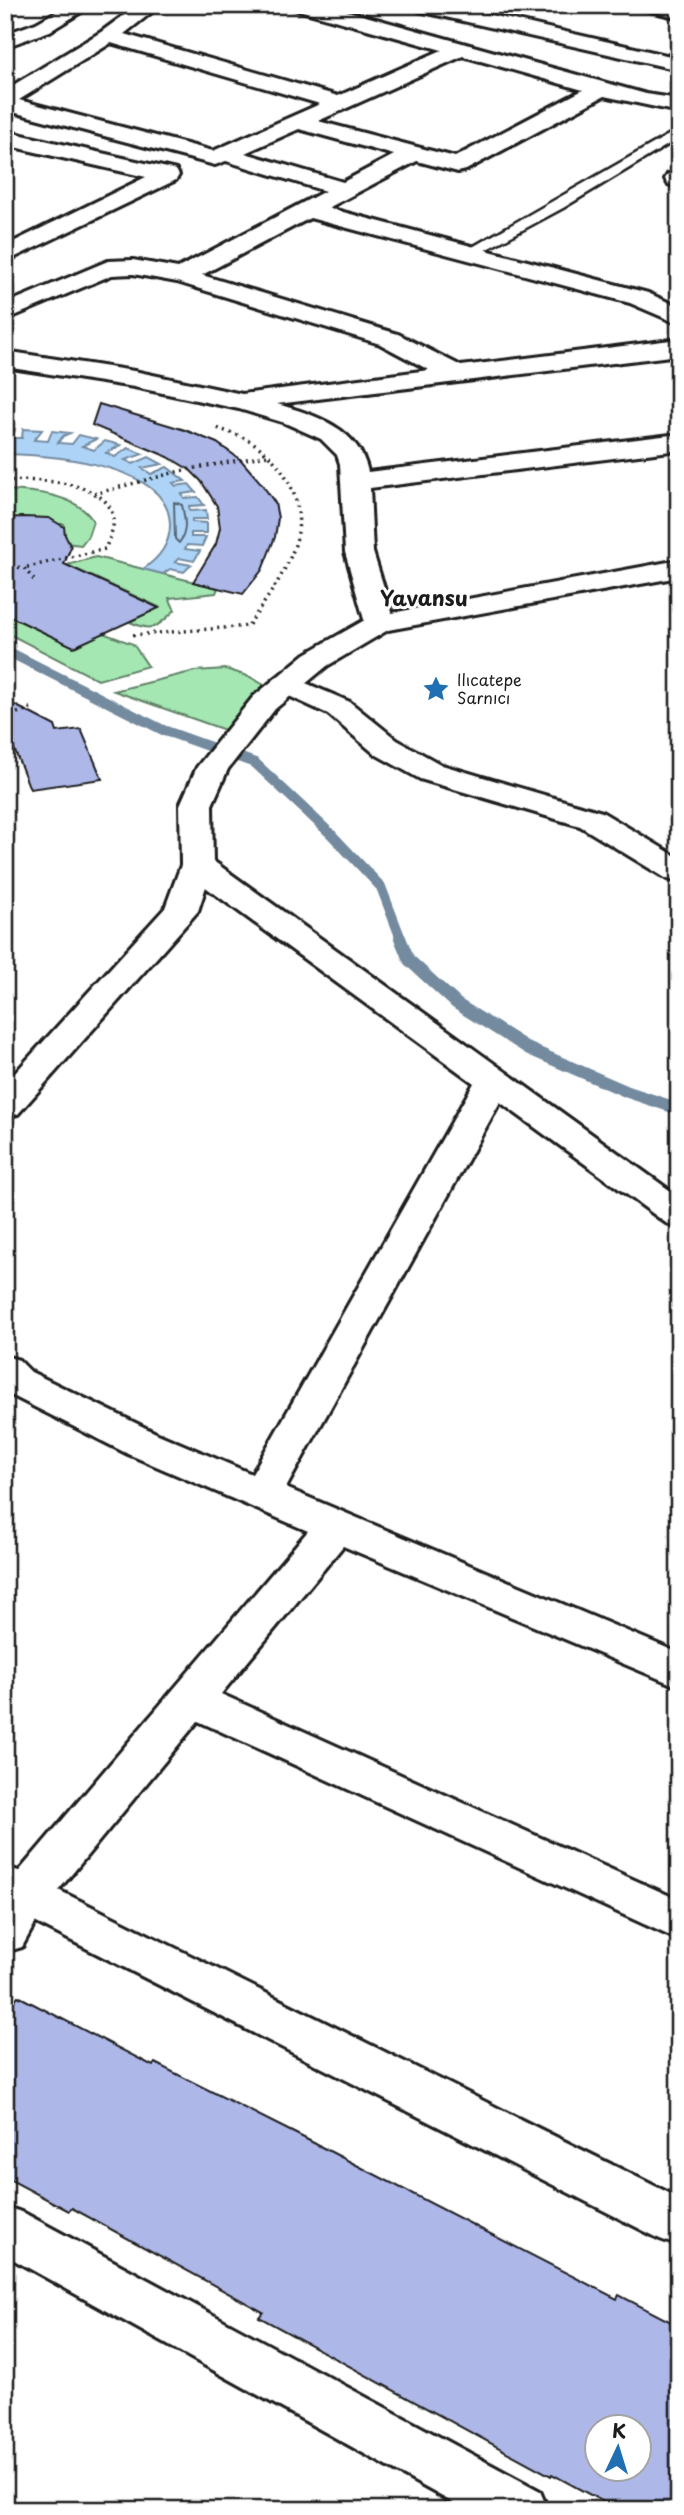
<svg xmlns="http://www.w3.org/2000/svg" width="684" height="2515" font-family="'Playpen Sans',sans-serif">
<style>
.green{fill:#a5e7b2;stroke:#608267;stroke-width:2}
.water{fill:#add4f7;stroke:#738a9f;stroke-width:2}
.lines{fill:none;stroke-linecap:round;stroke-linejoin:round}
.shore{stroke:#566674;stroke-width:2}
.stream-far1{stroke:#738a9f;stroke-width:10}
.stream{stroke:#738a9f;stroke-width:12}
.building{fill:#adb8e9;stroke:#1c1c1c;stroke-width:2;fill-rule:evenodd}
.lane-casing{stroke:#1c1c1c;stroke-width:5}
.street-casing{stroke:#1c1c1c;stroke-width:6}
.secondary-casing{stroke:#1c1c1c;stroke-width:6}
.highway-casing{stroke:#1c1c1c;stroke-width:6}
.path{stroke:#1c1c1c;stroke-width:3.5;stroke-dasharray:2 4.5;stroke-linecap:butt}
.lane{fill:#fff;fill-rule:evenodd}
.street{fill:#fff;fill-rule:evenodd}
.secondary{fill:#fff;fill-rule:evenodd}
.highway{fill:#fff;fill-rule:evenodd}
.labels{text-anchor:middle;stroke-width:6;stroke-linejoin:round;paint-order:stroke}
.far-poi-label{font-size:16px;fill:#1c1c1c;stroke:#fff;text-anchor:start}
.far-district-label{font-size:21px;font-weight:bold;fill:#1c1c1c;stroke:#fff}
</style>
<rect width="100%" height="100%" fill="#fff"/>
<filter id="ink" filterUnits="userSpaceOnUse"><feTurbulence type="fractalNoise" baseFrequency=".0143" numOctaves="2"/><feDisplacementMap in="SourceGraphic" scale="14" xChannelSelector="R" yChannelSelector="G"/><feConvolveMatrix kernelMatrix="1 2 1 2 8 2 1 2 1" color-interpolation-filters="sRGB"/></filter>
<g filter="url(#ink)">
<g class="green">
<path d="M5,490C33,491 77,494 93,521L88,536L81,545L65,543L64,524H55L49,518H5Z"/>
<path d="M96,557L218,588L216,593L169,598L175,610C157,627 154,633 130,622L159,607L67,565Z"/>
<polygon points="5,614 74,647 103,633 133,644 148,666 98,680 5,632"/>
<polygon points="226,669 250,677 264,685 225,730 114,691 195,671"/>
</g>
<path class="water" d="M5,428L15,429L14,432H9L8,438H22L23,429L42,430L34,440L48,441L52,431L70,433L63,436L58,443L72,444L79,435L96,439L82,446L94,450L105,441L121,445L106,453L115,457L128,448L143,454L125,460L133,464L149,457L162,464L142,468L151,474L167,467L185,481L173,483L176,486L189,484L196,492L182,494L184,498L198,497L204,505L189,506L190,511L206,510L207,519H192V522L207,523V533H191V537H206L202,546L187,545L185,549L200,551L194,561L179,558L175,562L191,565L184,572L170,569L163,574L143,569C158,559 170,544 170,525C170,463 49,455 5,454Z"/>
<g class="lines">
<path class="shore" d="M174,502L182,505C185,519 188,531 179,543L175,539Z"/>
<polyline class="stream-far1" points="5,650 163,730 255,763 331,834 381,887 401,939"/>
<polyline class="stream" points="400,938 409,960 457,1004 529,1049 628,1092 679,1109"/>
</g>
<g class="building">
<polygon points="99,404 185,430 217,443 241,460 261,483 275,503 278,518 275,537 262,570 243,594 193,582 216,544 220,528 217,506 201,481 190,470 168,457 92,425"/>
<polygon points="23,517 49,518 64,527 65,535 71,547 64,564 159,608 74,647 5,614 5,518"/>
<polygon points="5,700 55,726 57,732 81,729 102,779 30,789 5,726"/>
<path d="M18,1996L153,2066L155,2063L304,2138L617,2299L619,2295L679,2326V2510H618L552,2474L551,2476L259,2317L263,2312L72,2208L69,2211L5,2177V2011ZM597,2427H639V2469H597Z"/>
</g>
<g class="lines">
<g class="lane-casing">
<polygon id="lane" points="679,129 679,138 563,208 474,256 469,257 462,253"/>
</g>
<g class="street-casing">
<g id="street">
<polygon points="68,5 93,5 50,31 5,47 5,34 36,23"/>
<path d="M138,5H161L124,34L338,96L442,50L295,9L292,5H326L646,94L679,99V112L604,96L466,170L458,172L417,161L328,208L648,293L679,307V324L630,303L310,218L202,275L398,334L461,366L679,339V355L277,404C315,415 359,428 368,472L679,434V450L370,488L373,552L395,623L390,629L380,632L370,629L365,623L345,552L340,464L337,455L321,439L285,423L239,409L134,387L5,367V351L134,371L242,394L429,370L380,344L177,282L133,274L112,275L5,320V304L108,261L133,260L178,268L325,191L226,161L215,165L5,110V90L101,32ZM111,43L320,104L213,151L19,100ZM463,56L583,90L455,157L318,121ZM299,129L394,155L343,182L245,153Z"/>
<polygon points="639,5 679,6 679,18 642,9"/>
<polygon points="5,131 176,170 179,175 176,180 5,262 5,246 146,177 5,145"/>
<polygon points="679,173 679,187 668,184 665,179 668,174"/>
<polygon points="287,675 350,702 397,740 442,765 602,812 679,858 679,882 667,879 580,826 420,779 375,754 328,714 276,690 272,684 276,678"/>
<polygon points="197,855 209,858 679,1197 679,1227 666,1223 500,1102 286,1488 679,1653 679,1687 343,1546 221,1694 679,1900 679,1940 198,1721 43,1909 22,1947 5,1952 5,1889 9,1883 308,1531 128,1454 5,1392 5,1356 19,1360 31,1372 158,1434 252,1474 474,1083 185,872 181,865 185,858"/>
<polygon points="5,2206 24,2213 540,2491 548,2510 466,2510 5,2255"/>
</g>
</g>
<g class="secondary-casing">
<g id="secondary">
<polygon points="679,560 679,577 388,630 327,666 275,709 228,769 212,805 213,865 198,911 18,1114 5,1117 5,1084 165,908 181,865 180,805 197,767 253,697 305,654 370,617"/>
<polygon points="5,1867 22,1872 679,2198 679,2246 660,2239 5,1907"/>
</g>
</g>
<g class="highway-casing">
<polygon id="highway" points="409,5 447,5 679,58 679,70 419,11"/>
</g>
<g class="path">
<path d="M5,481C33,479 107,479 113,517C115,528 109,539 105,549L24,568"/>
<polyline points="94,494 180,471 268,455"/>
<polyline points="5,566 24,568 34,580"/>
<path d="M133,635L248,626C265,601 284,576 294,548C308,509 289,468 256,445C245,436 230,433 217,428"/>
<polyline points="5,718 35,706"/>
</g>
<use href="#lane" class="lane"/>
<use href="#street" class="street"/>
<use href="#secondary" class="secondary"/>
<use href="#highway" class="highway"/>
</g>
</g>
<defs>
<g id="sight-bare" transform="scale(2.1)"><path d="M0-6L1.8-2.2L6-1.7L2.9 1.2L3.7 5.4L0 3.3L-3.7 5.4L-2.9 1.2L-6-1.7L-1.8-2.2Z" fill="#1f6fb2" stroke="#fff" stroke-width="2.5" paint-order="stroke"/></g>
</defs>
<g fill-rule="evenodd">
<use href="#sight-bare" x="436" y="689"/>
</g>
<g class="labels">
<g class="far-poi-label">
<text x="457" y="686">Ilıcatepe<tspan x="457" dy="18">Sarnıcı</tspan></text>
</g>
<g class="far-district-label">
<text x="424" y="606">Yavansu</text>
</g>
</g>
<rect width="684" height="2515" fill="none" stroke="#fff" stroke-width="28"/>
<rect x="14" y="14" width="656" height="2487" fill="none" stroke="#1c1c1c" stroke-width="2.5" filter="url(#ink)"/>
<g transform="translate(618 2448) rotate(4)"><circle r="33" fill="#ffffff" stroke="#a4a4a4" stroke-width="2"/>
<path d="M0-5L12 26L0 18L-12 26Z" fill="#1f6fb2"/>
<text y="-10" font-size="19" font-weight="bold" text-anchor="middle" fill="#1c1c1c">K</text>
</g>
</svg>
